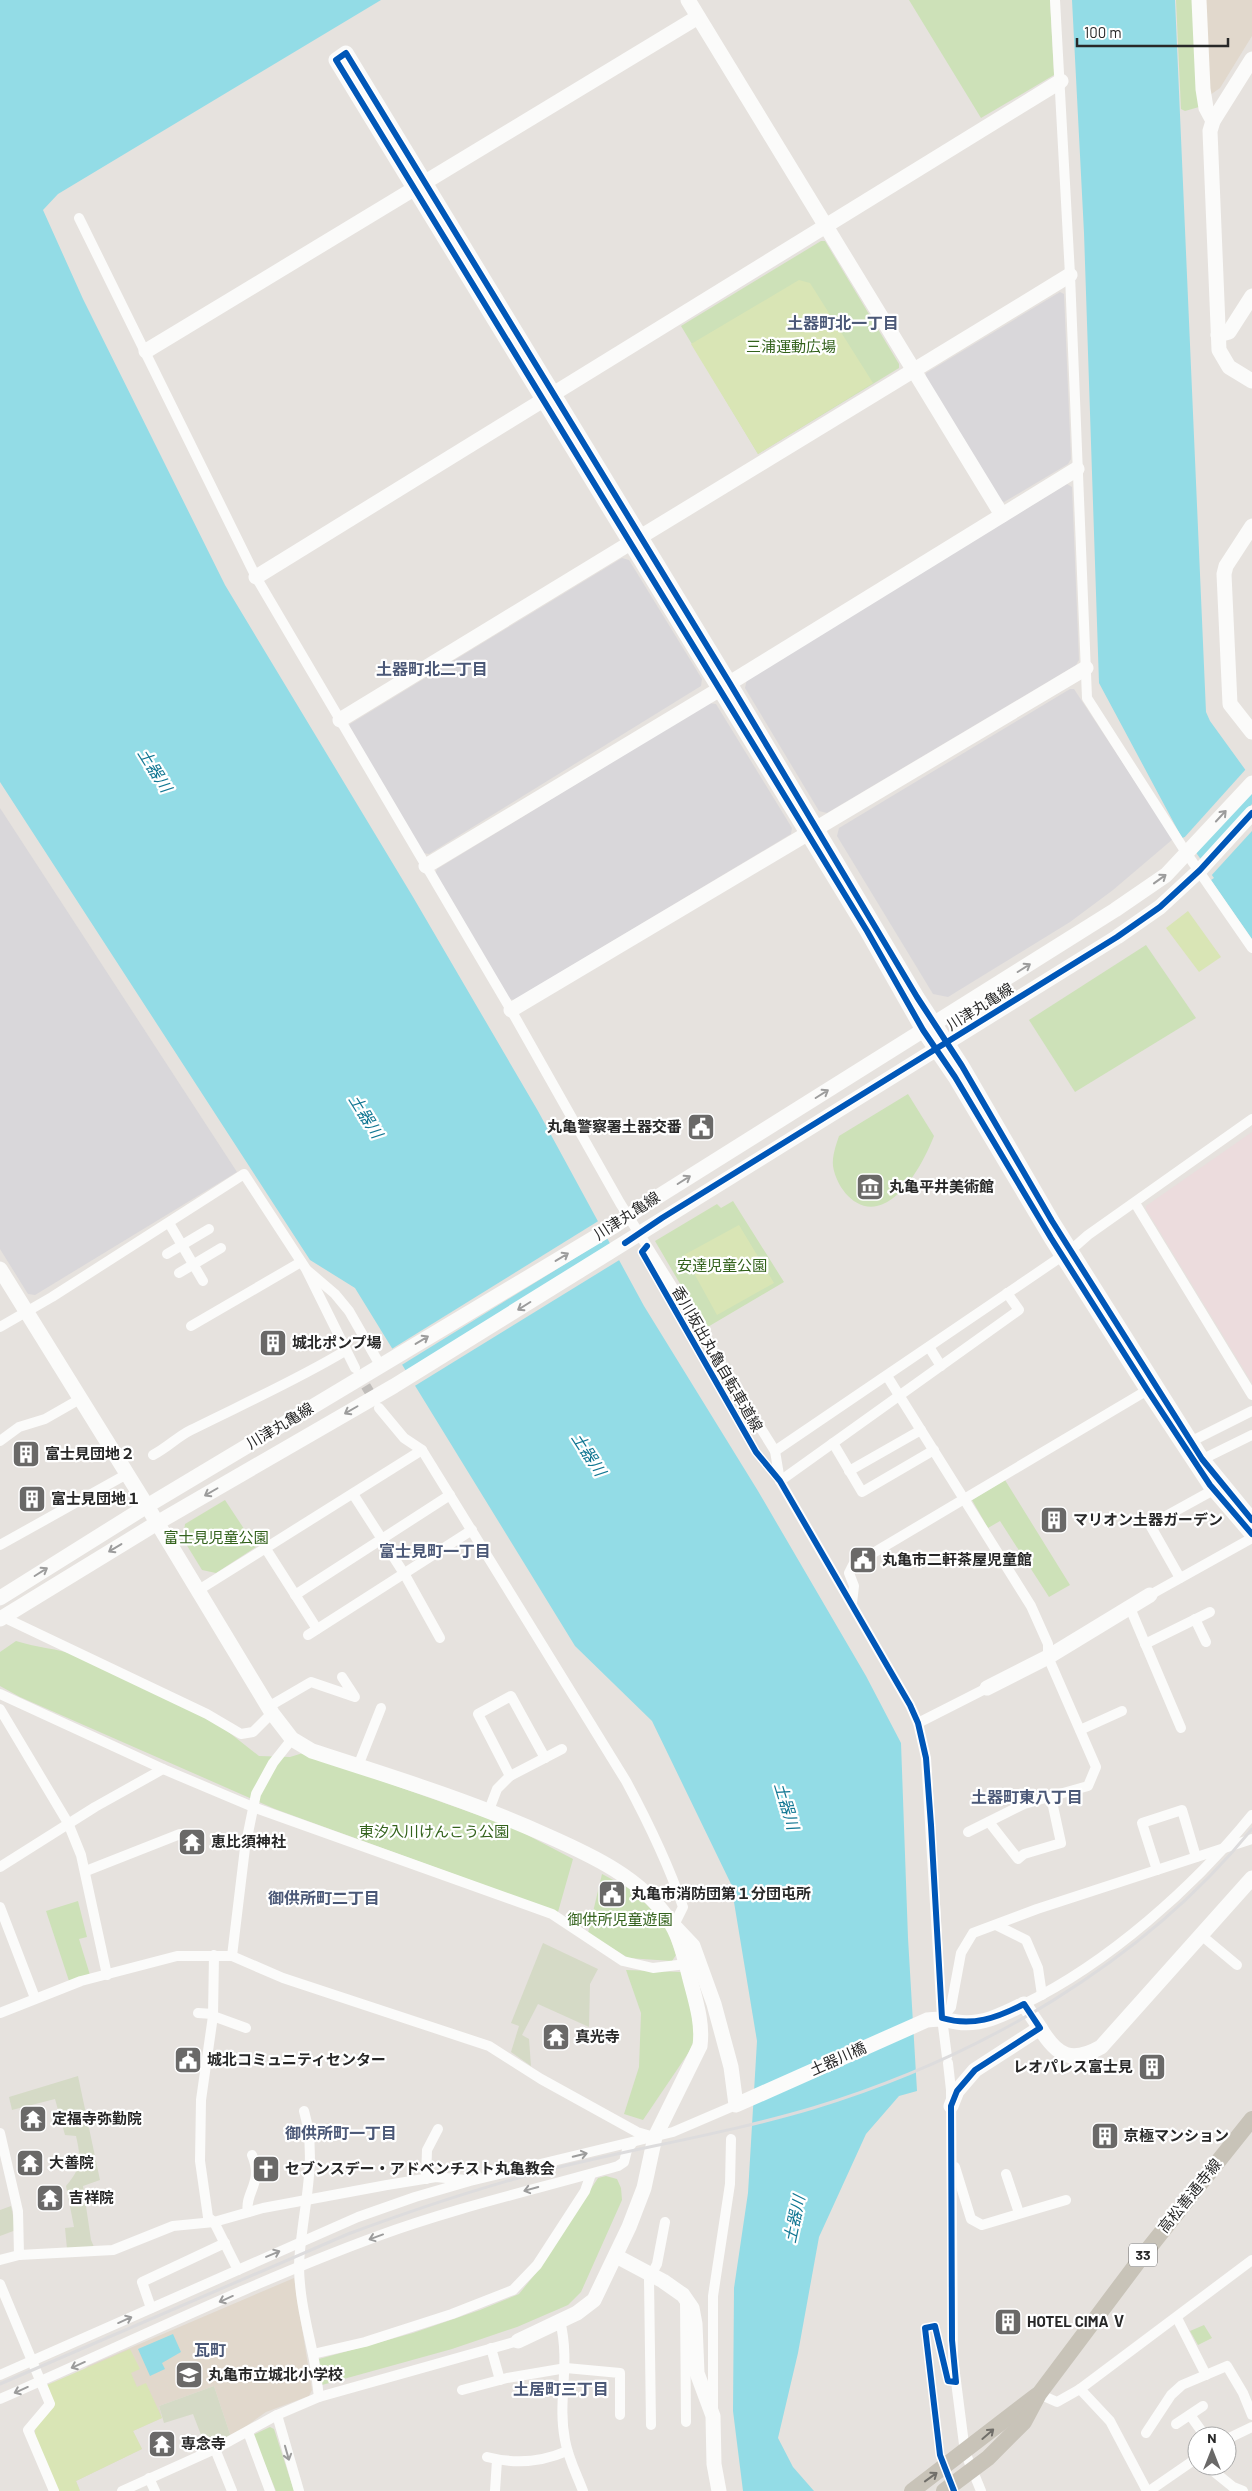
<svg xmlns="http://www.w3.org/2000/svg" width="1252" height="2491" font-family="Barlow,'Noto Sans JP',sans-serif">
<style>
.industrial{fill:#d9d7da}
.education{fill:#e1d8cc}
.medical{fill:#ecdcdd}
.green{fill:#cde1b8}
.cemetery{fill:#d5dac6}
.pitch{fill:#d9e5b5}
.water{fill:#93dce6}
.pier{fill:#e6e2de}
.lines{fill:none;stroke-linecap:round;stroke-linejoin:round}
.street-tunnel{stroke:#c0bdba;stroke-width:10;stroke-dasharray:10 5;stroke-linecap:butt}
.street{stroke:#fbfbfa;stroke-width:10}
.secondary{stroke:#fbfbfa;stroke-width:15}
.primary{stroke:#c8c3b8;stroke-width:16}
.rail{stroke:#dddcdd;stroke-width:3}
.cycleway-casing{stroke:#fff;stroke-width:9}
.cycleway{stroke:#0057b8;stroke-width:6}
.oneway{stroke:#9c9c9c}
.oneway2{stroke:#706e69}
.labels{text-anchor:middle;stroke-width:4.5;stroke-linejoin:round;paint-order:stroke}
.shield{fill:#fff;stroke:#686868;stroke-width:1}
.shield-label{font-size:14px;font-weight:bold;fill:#282828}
.park-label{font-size:15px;fill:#33621c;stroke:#fff}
.street-label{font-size:15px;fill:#282828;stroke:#fff}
.poi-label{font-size:15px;font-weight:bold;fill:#282828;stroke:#fff;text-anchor:start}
.neighbourhood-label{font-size:16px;font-weight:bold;fill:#4b5877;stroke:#fff}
.water-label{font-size:16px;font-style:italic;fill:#127793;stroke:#fff}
</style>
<rect width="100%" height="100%" fill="#e6e2de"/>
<g class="industrial">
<polygon points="1060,292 1064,294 1071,459 1068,464 1004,502 1000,500 925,378 926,373"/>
<polygon points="1067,484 1072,487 1079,660 1076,665 827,813 819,811 745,688 747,679"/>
<polygon points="622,558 629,560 702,679 701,686 429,854 423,853 348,730 350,724"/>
<polygon points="1070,689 1074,689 1173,839 1113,890 1070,922 948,997 933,994 837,836 839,828"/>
<polygon points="709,703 716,704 792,828 791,834 514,1000 509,999 435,874 437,869"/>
<polygon points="0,808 237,1172 35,1295 28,1294 0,1249"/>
</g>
<g class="education">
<polygon points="1205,0 1252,0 1252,36 1220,88 1210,95"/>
<polygon points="294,2278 312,2390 309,2396 266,2412 231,2437 214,2386 159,2406 162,2418 133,2431 142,2449 76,2481 80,2491 36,2425 52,2409 54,2402 52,2399 88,2366"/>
</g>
<polygon class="medical" points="1252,1132 1252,1383 1146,1209 1146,1206"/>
<g class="green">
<polygon points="909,0 1050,0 1054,75 981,118"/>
<polygon points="1176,0 1194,0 1199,107 1185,111 1181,109"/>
<polygon points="821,241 825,241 899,364 899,368 758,454 681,326"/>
<polygon points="1146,945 1196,1018 1075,1092 1029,1020"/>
<path d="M908,1094L934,1136C925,1159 904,1200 877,1206C854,1211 836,1186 833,1166C832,1156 836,1145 839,1136Z"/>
<polygon points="733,1201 784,1282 706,1328 655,1241 717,1204 721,1208"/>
<polygon points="1005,1480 1070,1585 1049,1597 1000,1521 988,1528 972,1500"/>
<polygon points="225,1500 256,1547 216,1573 202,1570 183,1539 185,1524"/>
<path d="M16,1641C38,1648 56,1648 78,1656L217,1723L259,1756L290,1757L303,1753L512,1827L573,1859L558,1912L275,1809L20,1697L0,1686V1652Z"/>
<polygon points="602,1874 630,1889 665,1922 676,1955 672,1961 628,1958 588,1933"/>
<polygon points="78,1901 87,1937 79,1939 90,1975 69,1981 46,1911"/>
<polygon points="626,1970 681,1972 697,2033 689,2052 643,2120 624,2114 639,2067 641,2013"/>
<polygon points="606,2176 617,2179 621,2188 622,2200 581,2292 568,2305 517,2327 452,2349 322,2385 319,2359 413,2333 480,2310 519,2294 536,2273 598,2178"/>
<polygon points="1204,2325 1212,2338 1198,2345 1190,2331"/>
<polygon points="270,2427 274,2429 294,2491 276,2491 253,2435"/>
</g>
<g class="cemetery">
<polygon points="543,1943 598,1969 590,1984 589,2027 538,2004 522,2035 529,2039 531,2066 511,2052 519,2026 511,2023"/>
<path d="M78,2076L100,2180L83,2186L91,2240L94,2247L67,2249L65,2228L74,2227L66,2186C82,2168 81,2158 76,2136L65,2135L55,2099L12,2110L9,2097Z"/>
<polygon points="11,2206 16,2230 0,2236 0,2210"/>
<polygon points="214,2386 231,2437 206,2448 193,2414 164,2423 159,2406"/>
</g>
<g class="pitch">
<polygon points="799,280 810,283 873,383 758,454 691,344"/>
<polygon points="1188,911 1221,957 1199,972 1166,928"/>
<polygon points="739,1225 774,1283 717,1315 684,1255"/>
<path d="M130,2349L140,2369L131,2373L137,2387L146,2383L162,2418L133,2431L142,2449L76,2481L80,2491H59C53,2477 30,2439 36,2426C40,2416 51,2413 54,2402L47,2385Z"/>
</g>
<g class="water">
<polygon points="0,0 381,0 58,194 43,210 83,299 225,585 413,897 538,1111 644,1306 758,1491 866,1676 901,1743 908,1938 917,2091 899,2096 866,2134 819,2237 798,2353 778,2438 793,2467 814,2491 743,2491 733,2411 734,2288 748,2193 757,2041 731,1884 652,1721 575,1646 355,1288 310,1260 0,782"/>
<polygon points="1072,0 1175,0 1206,712 1210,721 1252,779 1252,939 1211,880 1214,878 1185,837 1182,838 1099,683 1084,233"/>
<polygon points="173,2334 181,2352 162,2363 165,2369 150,2376 138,2349"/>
</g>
<g class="pier">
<polygon points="1246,769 1252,776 1252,788 1193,853 1183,839"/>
<polygon points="1252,804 1252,831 1210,877 1200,862"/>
<polygon points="600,1220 609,1237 400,1366 390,1350"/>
<polygon points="613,1244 621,1259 413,1387 404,1372"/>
</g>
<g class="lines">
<polyline class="street-tunnel" points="358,1373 376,1403"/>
<g class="street">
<polyline points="1055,0 1070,275 1087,698 1187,854 1252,948"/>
<polyline points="79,218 256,577 511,1010 620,1203 775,1451 780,1481 910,1705 918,1723 926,1758 942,2018 947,2057"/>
<polyline points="1135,1203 1252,1395"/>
<polyline points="169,1223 203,1281"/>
<polyline points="167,1254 209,1229"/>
<polyline points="308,1271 335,1294 349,1311 380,1365"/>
<polyline points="179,1273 221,1248"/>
<polyline points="191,1326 301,1262"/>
<polyline points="0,1327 52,1297 244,1174 306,1269 355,1368"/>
<polyline points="929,1347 941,1366"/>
<polyline points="887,1376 1031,1606 1048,1644 1048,1657 1096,1767 1088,1786 1024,1804 968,1832"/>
<path d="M379,1408L404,1438L422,1450L626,1781C648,1822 668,1863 683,1907L674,1925"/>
<polyline points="0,1441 19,1427 45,1419 80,1399"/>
<polyline points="833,1443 862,1492 934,1450"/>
<polyline points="1186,1444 1252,1411"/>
<polyline points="775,1451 1071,1250 1088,1235 1252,1119"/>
<path d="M153,1455C168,1447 177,1437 191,1430C243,1404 295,1381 345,1351"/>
<polyline points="1197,1462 1252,1435"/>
<polyline points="849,1471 921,1430"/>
<polyline points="780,1481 1019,1310 1007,1293"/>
<polyline points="353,1494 405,1575 440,1638"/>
<polyline points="0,1545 127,1474"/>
<polyline points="266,1549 317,1629"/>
<polyline points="1180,1578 1150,1525 1217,1488"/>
<polyline points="197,1591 422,1450"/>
<polyline points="295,1595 450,1495"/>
<polyline points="1150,1595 1252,1538"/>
<polyline points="852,1603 854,1586 849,1573 853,1565 1151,1388"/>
<polyline points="1130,1608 1181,1728"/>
<polyline points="3,1617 207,1714 241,1734 253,1732 272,1713"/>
<polyline points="1195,1619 1206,1642"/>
<polyline points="308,1635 472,1530"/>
<polyline points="1145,1644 1210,1612"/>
<polyline points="0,1694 163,1769 253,1807 552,1914 623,1961 653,1968 686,1964"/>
<polyline points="268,1707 311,1682 355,1697 342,1677"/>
<polyline points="0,1709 68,1823 81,1855 107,1975"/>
<polyline points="918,1723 987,1688"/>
<polyline points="1080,1730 1122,1711"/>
<polyline points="358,1766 381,1708"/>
<polyline points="510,1776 478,1714 511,1696 545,1758"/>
<polyline points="489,1810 497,1789 510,1776 562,1749"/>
<polyline points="989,1822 1018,1859 1024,1854 1061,1843 1051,1797"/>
<polyline points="0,1867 95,1807 163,1769"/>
<polyline points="1157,1870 1142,1823 1182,1810 1196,1857"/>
<polyline points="86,1871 180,1834 185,1834"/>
<polyline points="0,1907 35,1998"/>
<polyline points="996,1925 1026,1940 1038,1968 1042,1995"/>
<polyline points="1201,1935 1237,1965"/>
<polyline points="214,1955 213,2016 201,2100 200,2161 208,2217 214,2222 238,2270"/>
<polyline points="232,1956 245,1848 256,1794 273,1763 292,1739"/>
<path d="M1024,2004C1108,1963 1194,1887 1252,1815"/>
<polyline points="0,2013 81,1981 177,1956 232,1956 283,1978 489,2046 541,2079 637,2132 654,2137"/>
<polyline points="198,2013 213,2014"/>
<polyline points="213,2016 246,2028"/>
<polyline points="942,2018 951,2007 961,1953 973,1933 1037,1909 1252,1839"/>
<polyline points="948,2063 951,2090 953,2358 965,2452 981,2491"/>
<path d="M304,2111C319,2162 301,2214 299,2265C299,2296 307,2326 313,2355C316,2369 317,2383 319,2397"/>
<polyline points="0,2133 18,2211 19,2255"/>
<polyline points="955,2167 971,2219 982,2225 1066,2200"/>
<polyline points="1006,2174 1019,2213"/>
<polyline points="426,2179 427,2150 438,2129"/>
<path d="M248,2212C244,2193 264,2183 252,2155"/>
<polyline points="0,2260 19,2255 113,2250 173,2226 214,2222 263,2208 387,2185 436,2177 466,2180"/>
<polyline points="0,2284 50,2404 28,2430 54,2491"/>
<polyline points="685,2299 686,2422"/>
<polyline points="151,2308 142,2282 225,2243"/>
<polyline points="1177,2318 1206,2375"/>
<path d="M560,2321C571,2364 557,2400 565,2440C568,2458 577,2475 583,2491"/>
<polyline points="491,2348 500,2380"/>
<polyline points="313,2354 365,2342 452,2314 513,2290 537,2265 585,2191 591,2174"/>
<polyline points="0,2375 358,2217 415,2197 470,2181 673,2132 736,2105"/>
<polyline points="1080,2389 1110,2421 1147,2491"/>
<polyline points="462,2390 507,2378 566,2368 620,2373 620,2415"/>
<polyline points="1039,2394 1057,2402 1080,2389 1252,2260"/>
<path d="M0,2399C126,2344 250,2283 378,2236C457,2207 538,2189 618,2166L624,2162L627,2150L633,2142"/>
<polyline points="713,2407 713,2296 730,2184 731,2139"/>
<polyline points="277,2415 299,2491"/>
<polyline points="1190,2415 1205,2436"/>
<polyline points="1176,2424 1203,2406"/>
<polyline points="651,2425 649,2279 657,2264 665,2222"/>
<polyline points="248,2432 270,2491"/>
<polyline points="1146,2433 1171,2395 1182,2385 1227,2366 1243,2393 1252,2415"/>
<polyline points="1227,2439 1252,2427"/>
<polyline points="215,2449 232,2491"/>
<path d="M487,2457C514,2464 542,2462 567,2451"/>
<polyline points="1207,2466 1233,2487 1243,2491"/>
<polyline points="149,2478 155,2491"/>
<polyline points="122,2491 215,2449 277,2415 319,2397 518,2341"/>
<polyline points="495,2491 497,2460"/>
<polyline points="1149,2491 1197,2458"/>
</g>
<g class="secondary">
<polyline points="688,0 1002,515"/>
<polyline points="1199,0 1203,89 1206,108 1213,121"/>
<polyline points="1252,59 1213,121 1210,131 1219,350 1229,367 1252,381"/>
<polyline points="1218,335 1229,332 1252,296"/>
<polyline points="146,351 698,17"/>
<polyline points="1252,526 1226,566 1224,574 1230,704 1252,732"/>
<polyline points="256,577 1061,81"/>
<polyline points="340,720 1070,275"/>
<polyline points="426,866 720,689 1077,469"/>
<polyline points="511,1010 1086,668"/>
<path d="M0,1269L147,1506L272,1713L292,1739L312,1751C392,1777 471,1801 548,1836C591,1855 641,1878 668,1919C680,1935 685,1960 690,1979C696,2002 703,2023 700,2046L655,2137L644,2188L629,2227L594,2300L577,2313L518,2341"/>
<polyline points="1252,1520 1202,1459 1052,1221 962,1066 917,997 729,682 346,53 336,60 867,931 923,1030 955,1077 1051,1238 1148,1391 1210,1485 1252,1534"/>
<polyline points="0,1598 147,1506 614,1226 643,1206 1115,910 1166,875 1252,783"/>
<polyline points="0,1619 157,1523 394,1386 1117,937 1160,907 1200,870 1252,813"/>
<polyline points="987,1688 1048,1657 1150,1595"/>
<path d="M675,1927L693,1946L714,2004L731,2067L736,2105L927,2020C942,2018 943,2020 957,2022C981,2026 1004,2014 1024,2004L1040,2028L975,2070L957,2091L951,2106"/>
<path d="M1040,2028C1057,2056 1071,2064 1101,2047L1252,1878"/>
<polyline points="616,2256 663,2281 683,2295 692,2308 695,2324 697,2373 713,2416 714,2464 719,2491"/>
</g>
<g class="primary">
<polyline points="912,2491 1037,2395"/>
<polyline points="944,2491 988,2458 1024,2422 1039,2394 1141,2258 1252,2119"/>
</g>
<path class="rail" d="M0,2384L348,2234C410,2211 473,2190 536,2173C628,2149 722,2135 813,2108C978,2058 1142,1964 1252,1829"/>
<g class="cycleway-casing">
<g id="cycleway">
<polyline points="625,1243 662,1218 1117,937 1160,907 1200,870 1252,813"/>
<path d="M647,1246L642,1252L756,1452L780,1481L910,1705L918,1723L926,1758L931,1825L942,2018C972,2027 997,2018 1024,2004L1040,2028L975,2070L957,2091L951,2106L952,2340L956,2382L948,2381L935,2326L925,2328L940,2455L954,2491"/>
<polyline points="1252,1520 1202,1459 1052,1221 962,1066 917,997 729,682 346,53 336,60 867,931 923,1030 955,1077 1051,1238 1148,1391 1210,1485 1252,1534"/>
</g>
</g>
<use href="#cycleway" class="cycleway"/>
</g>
<defs><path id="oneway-shaft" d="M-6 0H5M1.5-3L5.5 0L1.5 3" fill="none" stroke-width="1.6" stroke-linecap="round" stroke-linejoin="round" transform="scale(1.25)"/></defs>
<g class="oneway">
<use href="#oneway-shaft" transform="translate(1221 816) rotate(-47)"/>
<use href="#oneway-shaft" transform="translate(1160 879) rotate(-36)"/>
<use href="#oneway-shaft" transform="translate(1024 968) rotate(-32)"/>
<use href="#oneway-shaft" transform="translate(822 1094) rotate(-32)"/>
<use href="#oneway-shaft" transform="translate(684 1180) rotate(-32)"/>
<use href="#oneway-shaft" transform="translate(562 1257) rotate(-31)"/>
<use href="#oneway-shaft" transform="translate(524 1306) rotate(148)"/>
<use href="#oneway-shaft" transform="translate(422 1340) rotate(-31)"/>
<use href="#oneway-shaft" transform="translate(351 1410) rotate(150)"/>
<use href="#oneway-shaft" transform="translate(211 1492) rotate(150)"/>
<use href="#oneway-shaft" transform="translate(115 1548) rotate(149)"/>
<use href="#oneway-shaft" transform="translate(41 1572) rotate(-32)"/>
<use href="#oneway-shaft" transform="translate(580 2155) rotate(-14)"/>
<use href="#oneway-shaft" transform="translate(531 2189) rotate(165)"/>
<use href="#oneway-shaft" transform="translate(376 2237) rotate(160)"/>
<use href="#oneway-shaft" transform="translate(273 2254) rotate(-23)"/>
<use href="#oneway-shaft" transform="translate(226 2299) rotate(156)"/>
<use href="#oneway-shaft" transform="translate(125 2320) rotate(-24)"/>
<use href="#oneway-shaft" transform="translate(78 2365) rotate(156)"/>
<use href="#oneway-shaft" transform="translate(21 2390) rotate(156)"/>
<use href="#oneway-shaft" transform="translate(287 2453) rotate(74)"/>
</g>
<g class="oneway2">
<use href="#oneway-shaft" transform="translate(988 2434) rotate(-41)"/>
<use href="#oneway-shaft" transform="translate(931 2477) rotate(-36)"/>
</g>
<defs>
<g id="civic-square" transform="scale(1.4375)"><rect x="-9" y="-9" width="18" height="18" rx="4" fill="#6a6968" stroke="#fff"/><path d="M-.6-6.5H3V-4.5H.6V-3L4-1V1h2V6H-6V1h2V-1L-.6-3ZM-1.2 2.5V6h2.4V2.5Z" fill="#fff"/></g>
<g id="museum-square" transform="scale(1.4375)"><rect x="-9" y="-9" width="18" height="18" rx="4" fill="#6a6968" stroke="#fff"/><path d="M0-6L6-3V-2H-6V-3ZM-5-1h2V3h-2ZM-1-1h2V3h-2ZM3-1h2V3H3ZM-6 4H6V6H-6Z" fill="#fff"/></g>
<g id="building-square" transform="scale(1.4375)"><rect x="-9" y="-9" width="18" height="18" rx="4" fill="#6a6968" stroke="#fff"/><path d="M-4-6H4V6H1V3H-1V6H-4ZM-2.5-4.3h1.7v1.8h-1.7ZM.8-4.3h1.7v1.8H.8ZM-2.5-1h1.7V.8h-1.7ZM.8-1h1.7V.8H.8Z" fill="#fff"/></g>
<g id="temple-square" transform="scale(1.4375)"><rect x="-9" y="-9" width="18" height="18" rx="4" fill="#6a6968" stroke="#fff"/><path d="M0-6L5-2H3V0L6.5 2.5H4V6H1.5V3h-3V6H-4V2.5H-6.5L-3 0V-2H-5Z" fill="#fff"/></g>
<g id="church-square" transform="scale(1.4375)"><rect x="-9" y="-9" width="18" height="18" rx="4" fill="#6a6968" stroke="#fff"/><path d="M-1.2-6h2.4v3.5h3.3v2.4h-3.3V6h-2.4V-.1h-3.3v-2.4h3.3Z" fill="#fff"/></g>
<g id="school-square" transform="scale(1.4375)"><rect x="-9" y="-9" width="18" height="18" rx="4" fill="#6a6968" stroke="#fff"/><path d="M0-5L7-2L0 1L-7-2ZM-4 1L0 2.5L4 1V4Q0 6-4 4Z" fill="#fff"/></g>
</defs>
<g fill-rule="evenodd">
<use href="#civic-square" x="701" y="1127"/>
<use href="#museum-square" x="870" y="1187"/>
<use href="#building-square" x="273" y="1343"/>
<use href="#building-square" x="26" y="1454"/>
<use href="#building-square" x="32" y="1499"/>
<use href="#building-square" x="1054" y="1520"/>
<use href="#civic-square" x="863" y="1560"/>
<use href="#temple-square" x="192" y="1842"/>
<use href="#civic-square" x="612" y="1894"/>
<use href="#temple-square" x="556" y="2037"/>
<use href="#civic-square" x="188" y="2060"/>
<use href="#building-square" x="1152" y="2067"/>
<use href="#temple-square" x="33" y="2119"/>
<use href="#building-square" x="1105" y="2136"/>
<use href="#temple-square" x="30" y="2163"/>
<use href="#church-square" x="266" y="2169"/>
<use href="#temple-square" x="50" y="2198"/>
<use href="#building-square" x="1008" y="2322"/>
<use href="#school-square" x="189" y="2375"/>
<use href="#temple-square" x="162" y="2444"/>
</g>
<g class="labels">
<rect class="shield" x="1129" y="2243.5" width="28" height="23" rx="4"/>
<g class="shield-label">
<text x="1143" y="2260">33</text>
</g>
<g class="park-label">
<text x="791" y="352">三浦運動広場</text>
<text x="722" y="1271">安達児童公園</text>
<text x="216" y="1543">富士見児童公園</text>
<text x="434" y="1837">東汐入川けんこう公園</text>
<text x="620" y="1925">御供所児童遊園</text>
</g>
<g class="street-label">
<text transform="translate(980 1007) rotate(-32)" y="5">川津丸亀線</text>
<text transform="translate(627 1216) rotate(-33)" y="5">川津丸亀線</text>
<text transform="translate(717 1359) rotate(60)" y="5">香川坂出丸亀自転車道線</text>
<text transform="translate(280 1426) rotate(-31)" y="5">川津丸亀線</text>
<text transform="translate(838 2059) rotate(-24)" y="5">土器川橋</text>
<text transform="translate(1190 2196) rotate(-51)" y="5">高松善通寺線</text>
</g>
<g class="poi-label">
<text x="682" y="1132" text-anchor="end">丸亀警察署土器交番</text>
<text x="889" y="1192">丸亀平井美術館</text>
<text x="292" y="1348">城北ポンプ場</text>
<text x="45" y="1459">富士見団地２</text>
<text x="51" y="1504">富士見団地１</text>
<text x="1073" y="1525">マリオン土器ガーデン</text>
<text x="882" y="1565">丸亀市二軒茶屋児童館</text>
<text x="211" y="1847">恵比須神社</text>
<text x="631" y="1899">丸亀市消防団第１分団屯所</text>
<text x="575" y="2042">真光寺</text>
<text x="207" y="2065">城北コミュニティセンター</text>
<text x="1133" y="2072" text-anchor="end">レオパレス富士見</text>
<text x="52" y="2124">定福寺弥勤院</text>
<text x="1124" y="2141">京極マンション</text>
<text x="49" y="2168">大善院</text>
<text x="285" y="2174">セブンスデー・アドベンチスト丸亀教会</text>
<text x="69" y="2203">吉祥院</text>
<text x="1027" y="2327">HOTEL CIMA Ⅴ</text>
<text x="208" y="2380">丸亀市立城北小学校</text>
<text x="181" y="2449">専念寺</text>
</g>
<g class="neighbourhood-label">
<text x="843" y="329">土器町北一丁目</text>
<text x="432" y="675">土器町北二丁目</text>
<text x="435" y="1557">富士見町一丁目</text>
<text x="1027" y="1803">土器町東八丁目</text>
<text x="324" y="1904">御供所町二丁目</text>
<text x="341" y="2139">御供所町一丁目</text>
<text x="210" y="2356">瓦町</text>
<text x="561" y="2395">土居町三丁目</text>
</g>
<g class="water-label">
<text transform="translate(155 770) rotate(58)" y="6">土器川</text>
<text transform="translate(366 1116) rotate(58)" y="6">土器川</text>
<text transform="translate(589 1454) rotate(57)" y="6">土器川</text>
<text transform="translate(787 1806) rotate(73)" y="6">土器川</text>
<text transform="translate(794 2219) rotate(-78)" y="6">土器川</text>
</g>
</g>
<g transform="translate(1212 2451)"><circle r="24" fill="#ffffff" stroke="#a9a9a9"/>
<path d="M0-4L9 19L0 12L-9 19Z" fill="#6a6968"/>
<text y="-8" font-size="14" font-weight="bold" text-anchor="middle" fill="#282828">N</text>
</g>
<path d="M1077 38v8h151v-8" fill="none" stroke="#282828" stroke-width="2.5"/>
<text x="1084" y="38" font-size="15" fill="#282828" stroke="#ffffff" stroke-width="4" paint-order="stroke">100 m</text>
</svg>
